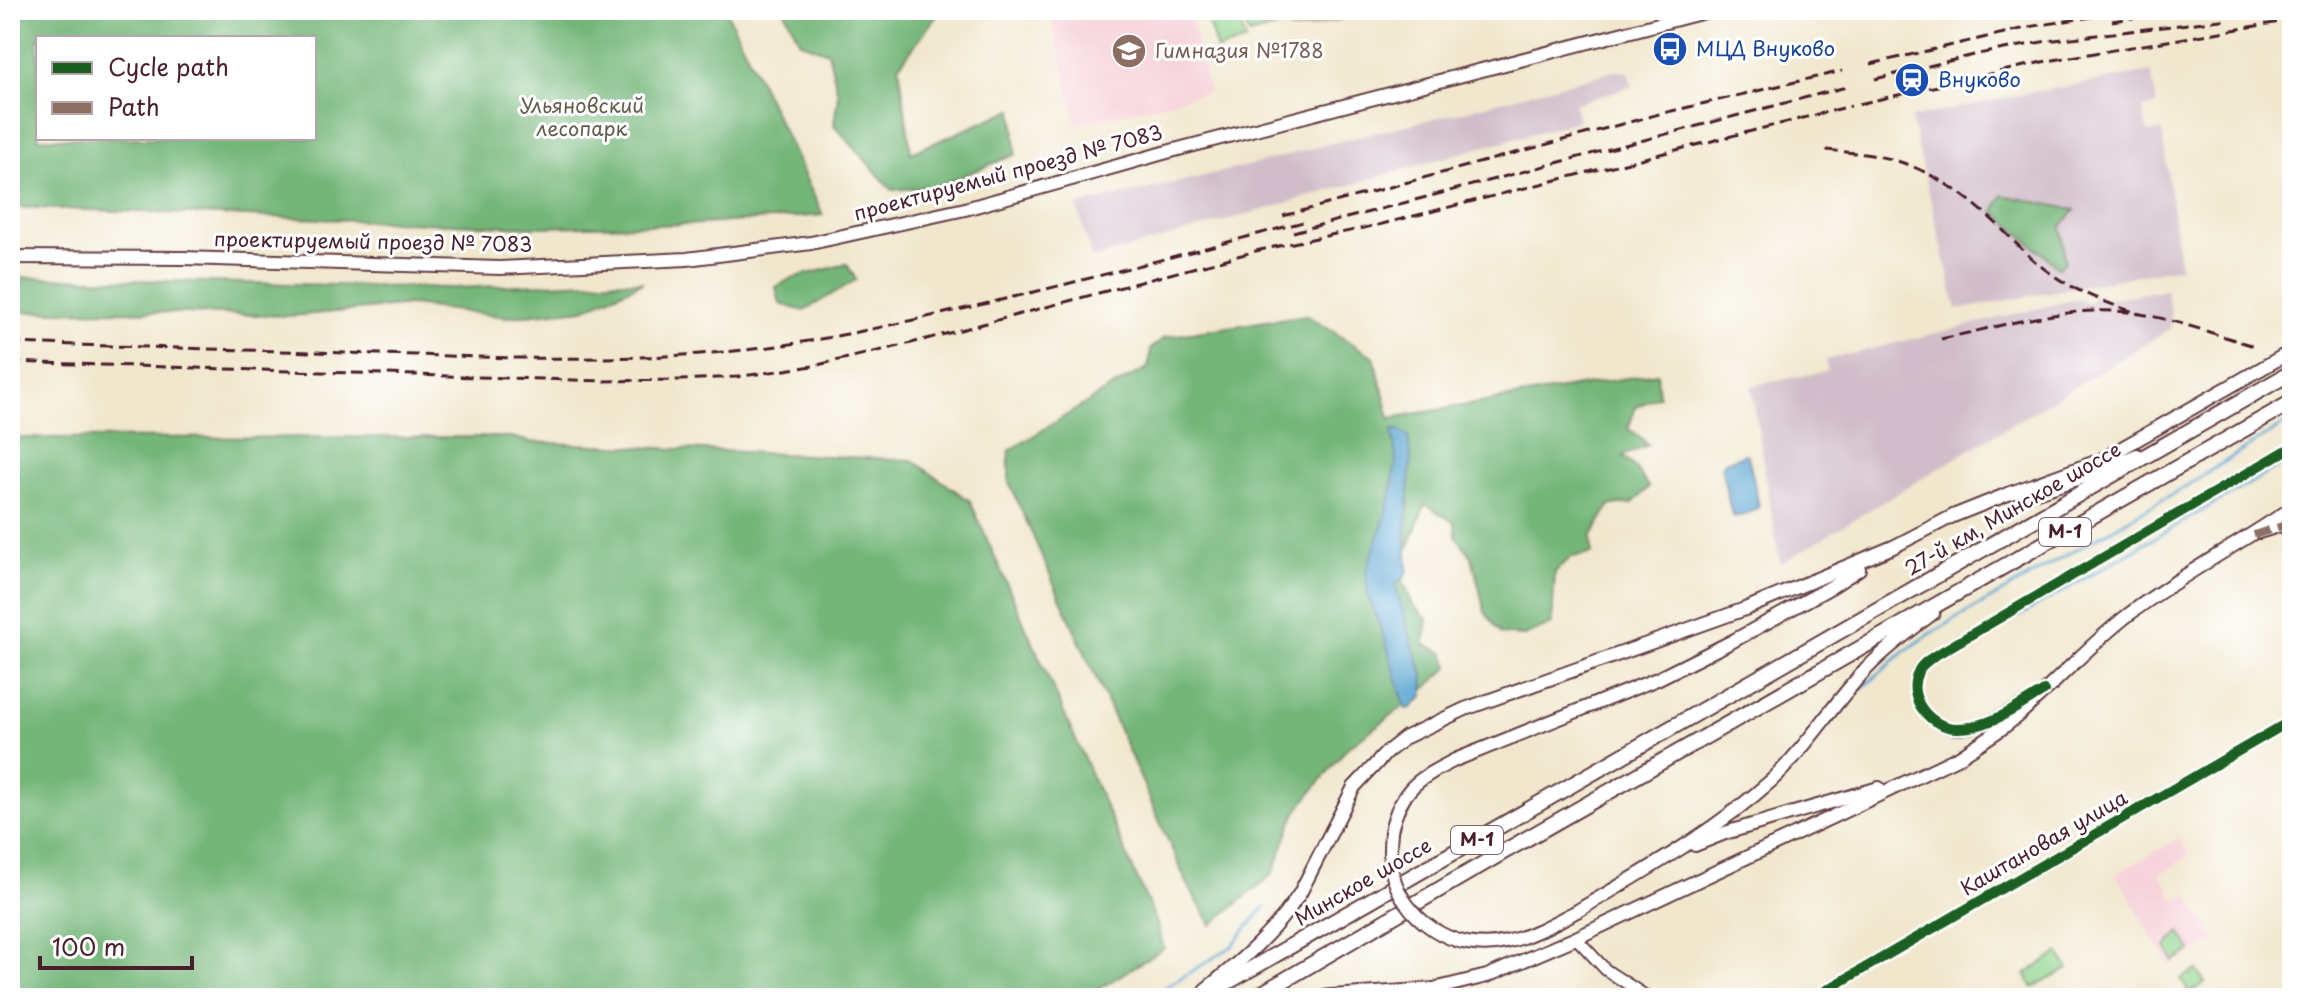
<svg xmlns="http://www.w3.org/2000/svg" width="2302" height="1008" font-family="'Playpen Sans',sans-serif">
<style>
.built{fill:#f6cfd7}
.industrial{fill:#d1bdc9}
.green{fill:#8fd48d;stroke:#6c7a5c;stroke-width:2}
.forest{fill:#73b678;stroke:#5e6a52;stroke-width:2;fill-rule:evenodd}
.water{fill:#58a5d1;stroke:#51627e;stroke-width:2}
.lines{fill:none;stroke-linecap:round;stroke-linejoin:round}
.stream{stroke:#58a5d1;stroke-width:3}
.minor-casing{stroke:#633d43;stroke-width:14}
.major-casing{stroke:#633d43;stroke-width:16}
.highway-casing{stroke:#633d43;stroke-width:18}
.minor{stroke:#fff;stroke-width:10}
.major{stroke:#fff;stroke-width:12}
.highway{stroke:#fff;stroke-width:14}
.rail{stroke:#4a1f2b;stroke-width:3;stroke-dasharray:12 6;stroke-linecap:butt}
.major-bridge-casing{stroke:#633d43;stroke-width:16;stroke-linecap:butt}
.major-bridge{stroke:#fff;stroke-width:12}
.quiet{stroke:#8d6e63;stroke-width:8;stroke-dasharray:16 8;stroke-linecap:butt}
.cycleway-casing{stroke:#fff;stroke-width:15}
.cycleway{stroke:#1b5e20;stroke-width:10}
.labels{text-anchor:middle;stroke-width:6;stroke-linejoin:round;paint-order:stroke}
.shield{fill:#fff;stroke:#80626b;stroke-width:2}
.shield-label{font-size:18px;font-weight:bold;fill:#4a1f2b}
.transit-label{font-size:20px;fill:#164399;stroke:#fff;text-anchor:start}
.education-label{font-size:20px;fill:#785e54;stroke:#fff;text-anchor:start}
.park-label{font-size:20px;fill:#625e4d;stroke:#fff}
.street-label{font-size:20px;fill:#4a1f2b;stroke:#fff}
</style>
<rect width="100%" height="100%" fill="#fff"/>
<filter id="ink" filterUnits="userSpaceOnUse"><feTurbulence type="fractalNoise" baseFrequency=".0125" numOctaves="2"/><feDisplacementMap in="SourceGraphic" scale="16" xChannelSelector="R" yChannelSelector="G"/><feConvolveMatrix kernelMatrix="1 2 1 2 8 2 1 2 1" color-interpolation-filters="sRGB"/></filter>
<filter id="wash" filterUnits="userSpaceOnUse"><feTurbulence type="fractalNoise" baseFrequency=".006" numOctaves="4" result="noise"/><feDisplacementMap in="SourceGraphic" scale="32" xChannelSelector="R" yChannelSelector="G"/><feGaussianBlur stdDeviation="1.8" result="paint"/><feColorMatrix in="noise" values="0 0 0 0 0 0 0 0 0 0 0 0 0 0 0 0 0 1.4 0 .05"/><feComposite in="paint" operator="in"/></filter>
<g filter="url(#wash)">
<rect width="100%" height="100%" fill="#f1e7cd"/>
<g class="built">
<polygon points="1049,10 1189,10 1209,92 1077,125"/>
<polygon points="2179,838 2189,856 2160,874 2176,901 2188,894 2215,940 2169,966 2116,874"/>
</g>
<g class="industrial">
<polygon points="1618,70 1628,72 1632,86 1574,104 1578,121 1464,152 1092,259 1077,206 1259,163 1333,143 1460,112"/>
<polygon points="2151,72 2157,105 2143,108 2147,132 2162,130 2180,267 1957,310 1911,118 2029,93"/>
<polygon points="2166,290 2171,312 2170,329 1780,564 1751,386 1827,371 1826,360 2077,299 2090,304 2094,295 2100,295 2106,299"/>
</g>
<g class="green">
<polygon points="1204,10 1236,10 1246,41 1217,50"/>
<polygon points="1241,10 1273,10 1278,27 1249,35"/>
<polygon points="1279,10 1379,10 1294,31 1282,24"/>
<polygon points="2180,932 2191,951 2174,961 2166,947"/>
<polygon points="2059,953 2068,969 2033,988 2025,974"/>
<polygon points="2197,970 2205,983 2189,993 2181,979"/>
</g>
<g class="forest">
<path d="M10,10H726L823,215L702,224L534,227L10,207ZM314,38V138H38V38Z"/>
<polygon points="784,10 941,10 899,66 911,153 1013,109 1016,154 938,186 892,190 834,125 838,94 828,52 800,42"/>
<polygon points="2003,195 2075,210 2061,227 2065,262 2059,268 1994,211"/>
<polygon points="847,264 856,280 804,311 780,304 776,287 792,278"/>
<polygon points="10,277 453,288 613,281 643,282 584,309 507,317 411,305 291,316 117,311 10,312"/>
<polygon points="1306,315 1374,357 1390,418 1657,373 1659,396 1636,407 1628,429 1638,435 1648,445 1623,456 1635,468 1649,487 1632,504 1610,505 1591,537 1592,554 1571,557 1555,572 1552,624 1524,636 1501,634 1485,612 1472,557 1456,536 1455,523 1425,504 1399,572 1413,605 1428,620 1424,644 1444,653 1449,667 1420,694 1347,748 1296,812 1273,874 1211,925 1187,883 1009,482 1009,451 1110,388 1148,368 1151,349 1165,337"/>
<polygon points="511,437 530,442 912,460 970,501 1156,921 1164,948 1084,998 10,998 10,438"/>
</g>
<g class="water">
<polygon points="1392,430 1399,430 1408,436 1411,459 1406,534 1408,570 1405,577 1395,584 1414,649 1424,674 1423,697 1411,708 1406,709 1386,643 1368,596 1366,571 1387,512 1392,488 1396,460"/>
<path d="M1745,454L1748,455L1759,506C1753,512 1740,518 1732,516L1721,467L1725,462Z"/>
</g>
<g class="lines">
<g class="stream">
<polyline points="10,288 17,288"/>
<polyline points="1962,649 2292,459"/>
<polyline points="1859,691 1904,652 1930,634 2188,485 2292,419"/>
<polyline points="1148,998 1231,947 1265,907"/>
</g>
</g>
</g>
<g filter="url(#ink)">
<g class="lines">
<g class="minor-casing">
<g id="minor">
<polyline points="2259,533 2292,523"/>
<path d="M2032,698C2009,711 1985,728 1958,729C1931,729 1905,698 1918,671C1921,664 1930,659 1936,655L2292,447"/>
<polyline points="1576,938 1606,970 1649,998"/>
<polyline points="1813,998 2292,720"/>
</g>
</g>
<g class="major-casing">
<g id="major">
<polyline points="10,257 183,258 500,268 687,259 811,243 965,209 1167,152 1712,10"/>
<polyline points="2034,493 2093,474 2137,455"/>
<path d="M1391,831C1401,788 1418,779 1455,760L1657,679L1731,642L1831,587L1859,569"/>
<polyline points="1695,845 1725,833 1879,788"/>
<path d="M1579,910C1646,870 1714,832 1772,780C1805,749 1829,710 1859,677C1881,652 1907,633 1933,613"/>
<path d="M1205,990C1241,961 1275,932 1300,893L1354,787L1387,752L1406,737L1465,709L1745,609L1893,547L1953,516L2008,494L2101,460L2292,351"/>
<path d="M1303,998L1434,989L1487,976L1576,938L1959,757C1974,747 1990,737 2005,726C2048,692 2084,649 2128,615C2180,575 2238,545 2292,508"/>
</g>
</g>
<g class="highway-casing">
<g id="highway">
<polyline points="1200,998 2292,372"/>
<polyline points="1254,998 1505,851 2292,402"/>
</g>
</g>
<use href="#minor" class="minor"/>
<use href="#major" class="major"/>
<use href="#highway" class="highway"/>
<g class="rail">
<polyline points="2112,21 2183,10"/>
<polyline points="1871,64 2034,26 2123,12"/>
<polyline points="1875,79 1978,54 2047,41 2229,19"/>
<polyline points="1859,104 2042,62 2292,20"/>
<path d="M1826,150C1858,153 1887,155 1916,168C1948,182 1976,204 2001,228C2016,243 2029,258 2046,270C2075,292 2106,303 2140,314"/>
<polyline points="1283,216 1659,114 1842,71"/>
<polyline points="1293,232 1846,87"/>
<path d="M1941,339C2003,326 2078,302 2141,314C2179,321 2217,335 2254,346"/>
<path d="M10,343L515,358C600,359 685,358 770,347C836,338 901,323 967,308C1079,282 1191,252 1303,222"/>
<polyline points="10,362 603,381 681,380 736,377 813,366 904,345 1260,250 1378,225 1851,106"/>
</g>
<g class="major-bridge-casing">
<path id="major-bridge" d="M1391,831C1390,843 1389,855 1391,867C1400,919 1455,955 1506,942C1532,936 1556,922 1579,910"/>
</g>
<use href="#major-bridge" class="major-bridge"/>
<polyline class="quiet" points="2254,535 2292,523"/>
<g class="cycleway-casing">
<g id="cycleway">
<path d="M2044,691C2018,706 1990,728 1958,728C1931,729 1905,698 1918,672C1921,664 1930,659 1936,655L2292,447"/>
<polyline points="1813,998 2292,720"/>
</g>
</g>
<use href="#cycleway" class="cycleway"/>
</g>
</g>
<defs>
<g id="bus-disc" transform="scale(1.8)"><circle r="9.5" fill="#1a4fb4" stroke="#fff"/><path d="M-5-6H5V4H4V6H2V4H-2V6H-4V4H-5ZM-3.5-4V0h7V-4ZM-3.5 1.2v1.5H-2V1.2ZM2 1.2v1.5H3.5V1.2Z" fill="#fff"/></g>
<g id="school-disc" transform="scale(1.8)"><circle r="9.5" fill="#8d6e63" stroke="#fff"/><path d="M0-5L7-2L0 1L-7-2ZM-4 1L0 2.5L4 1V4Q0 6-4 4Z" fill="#fff"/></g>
<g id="station-disc" transform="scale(1.8)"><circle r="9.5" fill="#1a4fb4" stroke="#fff"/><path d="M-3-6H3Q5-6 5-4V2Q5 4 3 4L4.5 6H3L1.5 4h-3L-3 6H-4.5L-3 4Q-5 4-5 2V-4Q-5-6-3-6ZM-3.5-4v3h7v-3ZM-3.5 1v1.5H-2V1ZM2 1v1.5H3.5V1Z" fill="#fff"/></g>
</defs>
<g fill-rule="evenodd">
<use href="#bus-disc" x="1670" y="49"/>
<use href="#school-disc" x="1129" y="51"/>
<use href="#station-disc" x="1912" y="80"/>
</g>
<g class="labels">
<g class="shield">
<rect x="2039" y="518" width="52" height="28" rx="6"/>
<rect x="1451" y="826" width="52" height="28" rx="6"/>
</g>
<g class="shield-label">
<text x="2065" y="538">М-1</text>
<text x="1477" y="846">М-1</text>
</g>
<g class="transit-label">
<text x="1696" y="56">МЦД Внуково</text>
<text x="1938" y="87">Внуково</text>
</g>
<g class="education-label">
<text x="1155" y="58">Гимназия №1788</text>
</g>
<g class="park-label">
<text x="582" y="113">Ульяновский<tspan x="582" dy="23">лесопарк</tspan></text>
</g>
<g class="street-label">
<text transform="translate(1008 173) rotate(-15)" y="7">проектируемый проезд № 7083</text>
<text transform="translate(373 242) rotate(1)" y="7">проектируемый проезд № 7083</text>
<text transform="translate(2013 509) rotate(-30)" y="7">27-й км, Минское шоссе</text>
<text transform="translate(2044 843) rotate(-30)" y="7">Каштановая улица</text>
<text transform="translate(1363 882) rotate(-30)" y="7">Минское шоссе</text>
</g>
</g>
<rect width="2302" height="1008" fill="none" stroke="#fff" stroke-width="40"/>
<rect x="36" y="36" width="280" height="104" fill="#ffffff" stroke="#b7a5aa" stroke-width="2"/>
<rect x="52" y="62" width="40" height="12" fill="#1b5e20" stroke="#b7a5aa" stroke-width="2"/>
<text x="108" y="76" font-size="24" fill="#4a1f2b">Cycle path</text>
<rect x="52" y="102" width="40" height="12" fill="#8d6e63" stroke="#b7a5aa" stroke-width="2"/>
<text x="108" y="116" font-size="24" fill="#4a1f2b">Path</text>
<path d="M40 956v12h152v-12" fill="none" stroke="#4a1f2b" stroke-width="4"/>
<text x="52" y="956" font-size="24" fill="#4a1f2b" stroke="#ffffff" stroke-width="6" paint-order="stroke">100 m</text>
</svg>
